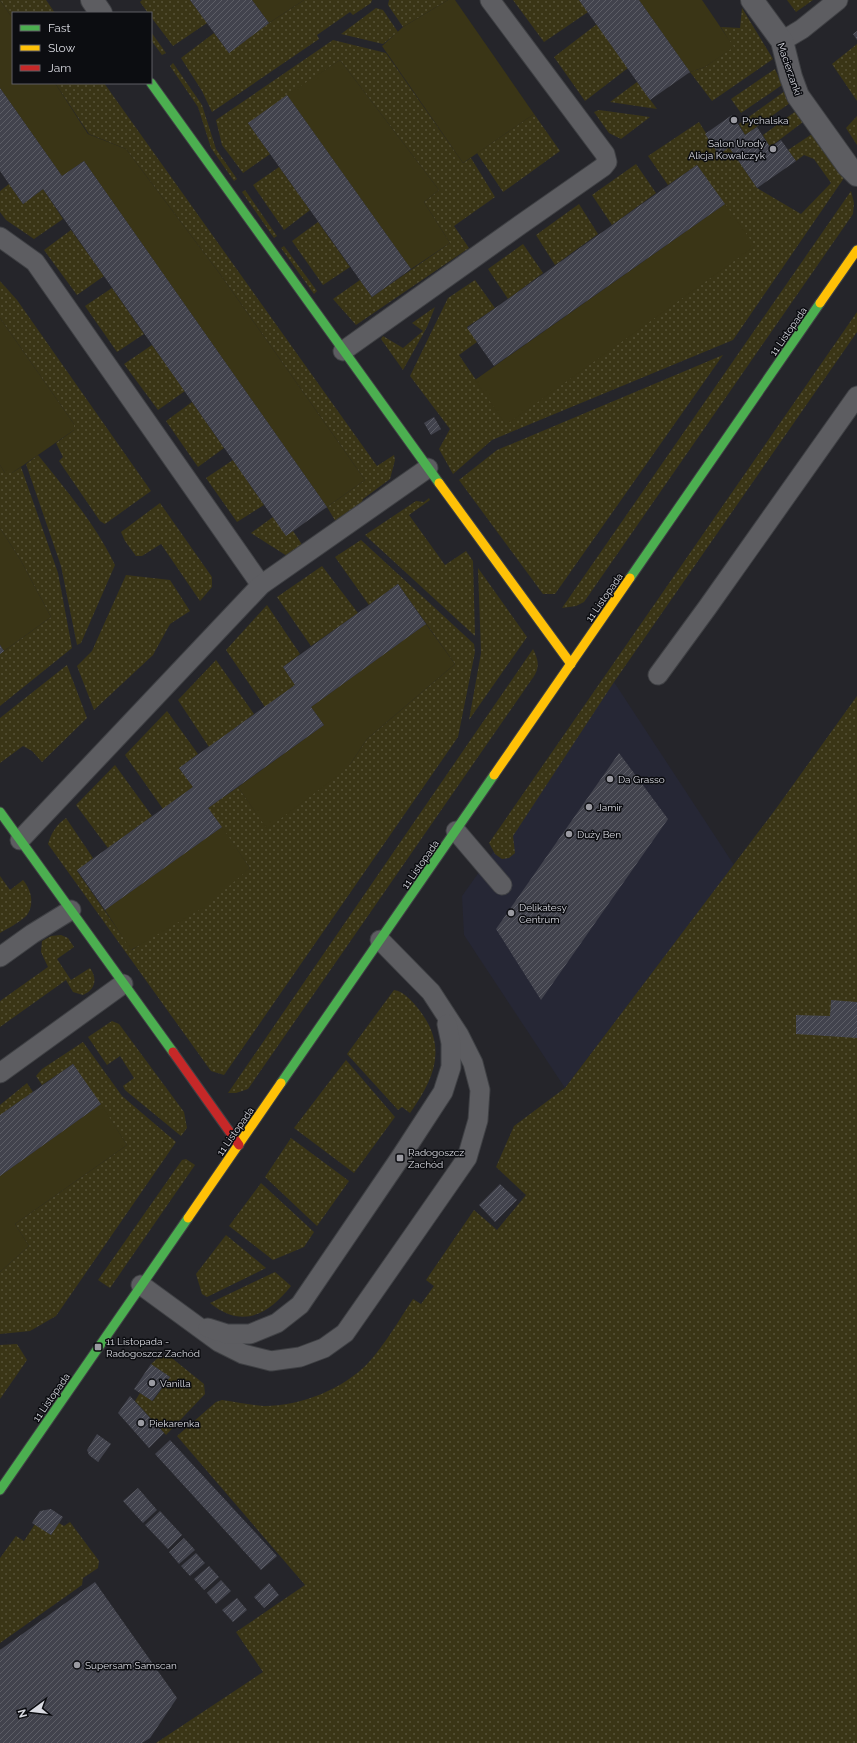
<svg xmlns="http://www.w3.org/2000/svg" width="857" height="1743" font-family="Raleway,sans-serif">
<style>
.built{fill:#262735}
.grass{fill:url(#grass-dots)}
.garden{fill:#3a3516}
.building{fill:url(#building-hatch)}
.lines{fill:none;stroke-linecap:round;stroke-linejoin:round}
.lane-casing{stroke:#3f4044;stroke-width:21}
.street-casing{stroke:#3f4044;stroke-width:24}
.fast-casing{stroke:#3f4044;stroke-width:11}
.slow-casing{stroke:#3f4044;stroke-width:11}
.jam-casing{stroke:#3f4044;stroke-width:11}
.lane{stroke:#5d5d61;stroke-width:19}
.street{stroke:#5d5d61;stroke-width:22}
.fast{stroke:#4caf50;stroke-width:9}
.slow{stroke:#ffc107;stroke-width:9}
.jam{stroke:#c62828;stroke-width:9}
.poi-dot{fill:#9b9ba2;stroke:#0c0d11;stroke-width:1.5}
.labels{text-anchor:middle;stroke-width:3;stroke-linejoin:round;paint-order:stroke}
.street-label{font-size:10px;fill:#dadbe2;stroke:#0c0d11}
.poi-label{font-size:10px;fill:#dadbe2;stroke:#0c0d11;text-anchor:start}
</style>
<defs>
<pattern id="grass-dots" width="8" height="8" patternUnits="userSpaceOnUse"><rect width="8" height="8" fill="#3a3516"/><path d="M2 2h.1M6 6h.1" fill="none" stroke="#565238" stroke-width="1.8" stroke-linecap="round"/></pattern>
<pattern id="building-hatch" width="6" height="6" patternUnits="userSpaceOnUse"><rect width="6" height="6" fill="#42434d"/><path d="M-1 1l2-2M0 6l6-6M5 7l2-2" fill="none" stroke="#5d5e66"/></pattern>
</defs>
<rect width="100%" height="100%" fill="#25252a"/>
<polygon class="built" points="614,682 734,865 565,1088 464,935 462,896"/>
<g class="grass">
<polygon points="0,0 46,0 55,13 13,13 13,19"/>
<polygon points="142,0 190,0 207,23 173,46 151,17 151,13 148,13 140,2"/>
<polygon points="304,0 372,0 371,3 353,15 350,12 317,35 319,39 212,112 202,91 181,58 214,33 229,53 269,23"/>
<polygon points="389,0 448,0 403,27 388,5"/>
<polygon points="513,0 579,0 588,12 544,42"/>
<polygon points="787,0 813,0 796,12"/>
<polygon points="376,8 383,10 398,32 383,44 341,34"/>
<polygon points="742,8 773,59 712,101 690,72 705,67 733,47 721,27 740,28"/>
<polygon points="597,24 628,68 585,101 554,57"/>
<polygon points="151,32 166,53 162,55 151,40"/>
<polygon points="333,40 386,53 463,163 471,158 495,197 454,226 469,248 356,325 333,299 360,280 372,297 450,243 424,202 439,190 340,60 248,123 270,154 243,173 222,145 216,120"/>
<polygon points="857,44 857,101 832,64"/>
<polygon points="173,63 202,105 216,149 237,179 234,181 211,148 198,107 170,66"/>
<polygon points="775,69 782,85 741,113 731,99"/>
<polygon points="637,82 657,109 610,102"/>
<polygon points="55,83 104,83 377,466 394,455 395,460 390,479 363,499 360,507 336,522 327,507 365,480 220,274 126,149 89,134"/>
<polygon points="785,91 790,103 745,135 739,124"/>
<polygon points="599,110 650,117 621,139 609,133 594,112"/>
<polygon points="796,111 803,122 770,147 763,135"/>
<polygon points="534,114 560,151 503,192 477,153"/>
<polygon points="857,116 857,145 846,128"/>
<polygon points="699,122 719,154 729,147 757,188 801,214 831,183 814,159 804,155 796,161 788,150 812,134 844,178 733,340 492,440 453,474 439,449 450,429 410,376 448,298 475,280 495,308 467,327 477,342 459,355 506,424 754,246 697,165 668,185 648,156"/>
<polygon points="636,164 656,193 612,225 592,195"/>
<polygon points="279,167 310,210 284,230 253,185"/>
<polygon points="9,184 23,204 43,189 63,219 34,239 6,220 0,212 0,191"/>
<polygon points="245,190 277,236 274,238 242,192"/>
<polygon points="851,191 854,203 853,214 584,602 576,606 562,608"/>
<polygon points="579,204 598,234 555,265 536,235"/>
<polygon points="318,222 350,267 323,285 292,241"/>
<polygon points="71,230 104,276 77,295 44,250"/>
<polygon points="523,244 543,273 508,299 488,269"/>
<polygon points="284,246 317,291 314,294 281,248"/>
<polygon points="0,281 17,300 151,491 105,524 100,521 59,461 63,457 56,443 74,430 74,424 0,318"/>
<polygon points="112,288 144,334 117,352 85,306"/>
<polygon points="435,307 427,327 403,370 381,339 383,336 403,348 423,331 412,323"/>
<polygon points="857,312 857,332 614,682 513,836 515,853 509,858 502,859 495,854 489,843"/>
<polygon points="152,345 185,391 158,410 124,364"/>
<polygon points="723,355 555,594 543,594 459,480 497,450"/>
<polygon points="192,402 224,448 198,467 166,421"/>
<path d="M38,455C66,490 96,525 115,565L81,643L77,645L61,566L26,464Z"/>
<polygon points="233,460 264,505 237,522 206,478"/>
<polygon points="0,465 5,473 12,473 21,467 58,573 72,648 0,706 0,654 51,617 20,559 0,528"/>
<polygon points="429,498 430,500 409,515 445,565 466,551 473,561 475,636 365,535 416,501 424,502"/>
<polygon points="160,503 212,577 212,587 200,601 161,544 142,556 136,556 125,541 121,532"/>
<polygon points="273,517 293,531 303,546 287,556 251,533"/>
<path d="M361,540L474,644L475,652L458,737L224,1075L211,1071L48,844C51,833 57,824 66,818L93,858L77,871L132,950L250,868L208,808L238,787L267,828L351,763L367,739L455,664L398,584L369,605L335,557Z"/>
<polygon points="322,566 358,613 311,646 277,597"/>
<polygon points="478,568 527,637 469,720 481,653"/>
<polygon points="126,575 170,580 190,611 170,624 153,655 94,710 77,666 92,651"/>
<polygon points="267,605 300,654 283,667 295,685 265,707 226,650"/>
<path d="M533,649C544,670 534,675 523,692L248,1089L236,1093H228Z"/>
<polygon points="216,660 254,714 209,747 178,700"/>
<polygon points="67,665 87,718 42,762 32,751 23,746 0,763 0,718"/>
<path d="M857,696V1743H156L263,1672L236,1632L305,1585L177,1436L216,1402L222,1400C236,1402 250,1405 264,1406C301,1406 344,1389 369,1362C386,1343 399,1320 413,1299L421,1304L434,1286L426,1280L474,1210L497,1230L526,1195L496,1167L514,1126L565,1088L775,810Z"/>
<polygon points="167,711 198,754 179,768 193,787 163,809 125,755"/>
<polygon points="115,765 152,816 108,848 76,805"/>
<path d="M0,876L10,890L23,880C31,889 35,904 27,915C22,921 7,929 0,933Z"/>
<path d="M61,935L68,938L74,947L57,959L71,980L90,968C98,979 95,990 83,995L73,992L66,980L0,1027V1001L48,967L41,952L42,941L51,936Z"/>
<path d="M394,990C405,992 413,1002 420,1011C448,1048 434,1079 410,1113L402,1107L398,1110L347,1054Z"/>
<polygon points="112,1021 119,1024 184,1112 187,1128 181,1136 125,1090 123,1086 134,1078 120,1056 107,1065 88,1037"/>
<polygon points="83,1042 122,1096 176,1142 56,1316 30,1331 0,1334 0,1272 29,1246 15,1224 127,1145 101,1105 73,1064 42,1085 36,1076 42,1069"/>
<polygon points="346,1060 395,1117 354,1173 294,1128"/>
<polygon points="27,1083 33,1092 0,1115 0,1105"/>
<polygon points="291,1138 349,1181 317,1226 265,1177"/>
<polygon points="186,1159 195,1165 110,1288 98,1280 182,1160"/>
<polygon points="261,1183 314,1232 304,1247 273,1260 229,1226"/>
<polygon points="226,1235 266,1268 207,1297 202,1294 196,1274"/>
<path d="M275,1272L291,1286C268,1315 242,1329 210,1303Z"/>
<polygon points="17,1344 27,1360 0,1399 0,1345"/>
<polygon points="168,1355 204,1384 205,1394 166,1435 135,1401 140,1393 153,1401 170,1377 151,1364 159,1357"/>
<polygon points="70,1522 99,1561 98,1568 83,1578 82,1585 0,1643 0,1558 16,1536 24,1541 35,1524 51,1535 59,1523 64,1526"/>
</g>
<g class="garden">
<polygon points="0,0 13,19 13,83 55,83 88,134 126,149 220,274 365,480 327,507 84,161 62,176 0,88"/>
<polygon points="252,0 304,0 269,23"/>
<polygon points="448,0 455,0 534,114 463,163 382,46 403,27"/>
<polygon points="639,0 702,0 734,47 705,67 690,72"/>
<polygon points="340,60 439,190 424,202 450,243 411,269 287,95"/>
<polygon points="725,204 755,246 506,425 475,380"/>
<polygon points="0,318 74,424 74,430 12,473 5,473 0,465"/>
<polygon points="0,528 20,559 51,617 4,651 0,645"/>
<polygon points="426,624 455,664 367,739 351,763 341,773 267,829 238,787 324,725 311,707"/>
<polygon points="222,827 250,868 206,906 131,950 105,910"/>
<polygon points="101,1104 127,1145 15,1224 29,1246 0,1272 0,1176"/>
</g>
<g class="building">
<polygon points="190,0 252,0 269,23 229,53"/>
<polygon points="579,0 639,0 690,72 650,100"/>
<polygon points="857,31 857,40 853,34"/>
<polygon points="0,88 62,176 84,161 327,507 286,536 43,189 23,204 0,171"/>
<polygon points="287,95 411,269 372,297 248,123"/>
<polygon points="732,115 745,135 757,127 770,147 781,140 796,161 757,188 729,147 719,155 705,134"/>
<polygon points="697,165 725,204 494,366 467,328"/>
<polygon points="434,417 441,429 431,435 424,423"/>
<polygon points="398,584 426,624 311,707 324,725 208,808 222,827 105,910 77,870 193,787 179,768 295,685 283,667"/>
<polygon points="0,645 4,651 0,654"/>
<polygon points="619,753 668,819 541,1000 496,929"/>
<polygon points="831,1000 857,1002 857,1038 796,1034 796,1015 830,1016"/>
<polygon points="73,1064 101,1104 0,1176 0,1115"/>
<polygon points="500,1184 517,1200 495,1222 479,1205"/>
<polygon points="151,1364 170,1377 152,1401 134,1389"/>
<polygon points="130,1396 164,1433 149,1448 118,1413"/>
<polygon points="97,1434 111,1444 98,1462 89,1455 87,1450"/>
<polygon points="170,1440 277,1556 261,1570 155,1454"/>
<polygon points="138,1488 157,1510 143,1523 123,1501"/>
<polygon points="51,1509 63,1517 51,1535 32,1523 40,1511"/>
<polygon points="160,1511 182,1535 168,1549 145,1525"/>
<polygon points="184,1538 195,1550 179,1564 169,1552"/>
<polygon points="196,1553 205,1563 190,1576 181,1566"/>
<polygon points="209,1566 219,1577 204,1590 194,1579"/>
<polygon points="221,1580 231,1591 216,1604 207,1593"/>
<polygon points="95,1582 177,1698 150,1738 142,1743 0,1743 0,1650"/>
<polygon points="269,1583 279,1595 264,1608 254,1597"/>
<polygon points="237,1598 247,1610 233,1622 222,1610"/>
</g>
<g class="lines">
<g class="lane-casing">
<g id="lane">
<polyline points="782,41 802,29 838,0"/>
<polyline points="0,237 35,262 261,585"/>
<polyline points="343,351 520,225 603,167 607,162 605,154 490,0"/>
<polyline points="658,675 707,608 857,396"/>
<polyline points="456,831 502,885"/>
<polyline points="20,840 261,585 428,468"/>
<polyline points="0,957 32,934 71,910"/>
<polyline points="0,1073 123,984"/>
<polyline points="141,1285 219,1342 243,1354 271,1361 300,1357 324,1348 345,1333 419,1227 467,1158 478,1120 480,1090 473,1063 459,1035 431,992 380,940"/>
<polyline points="208,1328 227,1334 250,1334 277,1323 300,1305 400,1158 443,1092 451,1067 451,1043 447,1024"/>
</g>
</g>
<g class="street-casing">
<g id="street">
<polyline points="92,0 101,13"/>
<polyline points="752,0 782,41 791,77 798,96 848,166 857,175"/>
</g>
</g>
<g class="fast-casing">
<g id="fast">
<polyline points="151,83 439,483"/>
<polyline points="630,578 820,303"/>
<polyline points="0,812 173,1052"/>
<polyline points="281,1083 494,775"/>
<polyline points="0,1490 188,1218"/>
</g>
</g>
<g class="slow-casing">
<g id="slow">
<polyline points="820,303 857,250"/>
<polyline points="439,483 571,664"/>
<polyline points="494,775 630,578"/>
<polyline points="188,1218 281,1083"/>
</g>
</g>
<g class="jam-casing">
<polyline id="jam" points="173,1052 239,1145"/>
</g>
<use href="#lane" class="lane"/>
<use href="#street" class="street"/>
<use href="#fast" class="fast"/>
<use href="#slow" class="slow"/>
<use href="#jam" class="jam"/>
</g>
<g class="poi-dot">
<circle cx="734" cy="120" r="4"/>
<circle cx="773" cy="149" r="4"/>
<circle cx="610" cy="779" r="4"/>
<circle cx="589" cy="807" r="4"/>
<circle cx="569" cy="834" r="4"/>
<circle cx="511" cy="913" r="4"/>
<rect x="396" y="1154" width="8" height="8" rx="2"/>
<rect x="94" y="1343" width="8" height="8" rx="2"/>
<circle cx="152" cy="1383" r="4"/>
<circle cx="141" cy="1423" r="4"/>
<circle cx="77" cy="1665" r="4"/>
</g>
<g class="labels">
<g class="street-label">
<text transform="translate(790 69) rotate(71)" y="4">Macierzanki</text>
<text transform="translate(788 331) rotate(-55)" y="4">11 Listopada</text>
<text transform="translate(604 597) rotate(-55)" y="4">11 Listopada</text>
<text transform="translate(420 864) rotate(-55)" y="4">11 Listopada</text>
<text transform="translate(235 1131) rotate(-55)" y="4">11 Listopada</text>
<text transform="translate(51 1397) rotate(-55)" y="4">11 Listopada</text>
</g>
<g class="poi-label">
<text x="742" y="124">Pychalska</text>
<text x="765" y="147" text-anchor="end">Salon Urody<tspan x="765" dy="12">Alicja Kowalczyk</tspan></text>
<text x="618" y="783">Da Grasso</text>
<text x="597" y="811">Jamir</text>
<text x="577" y="838">Duży Ben</text>
<text x="519" y="911">Delikatesy<tspan x="519" dy="12">Centrum</tspan></text>
<text x="408" y="1156">Radogoszcz<tspan x="408" dy="12">Zachód</tspan></text>
<text x="106" y="1345">11 Listopada -<tspan x="106" dy="12">Radogoszcz Zachód</tspan></text>
<text x="160" y="1387">Vanilla</text>
<text x="149" y="1427">Piekarenka</text>
<text x="85" y="1669">Supersam Samscan</text>
</g>
</g>
<rect x="12" y="12" width="140" height="72" fill="#0c0d11" stroke="#5e5f65"/>
<rect x="20" y="25" width="20" height="6" fill="#4caf50" stroke="#5e5f65"/>
<text x="48" y="32" font-size="12" fill="#dadbe2">Fast</text>
<rect x="20" y="45" width="20" height="6" fill="#ffc107" stroke="#5e5f65"/>
<text x="48" y="52" font-size="12" fill="#dadbe2">Slow</text>
<rect x="20" y="65" width="20" height="6" fill="#c62828" stroke="#5e5f65"/>
<text x="48" y="72" font-size="12" fill="#dadbe2">Jam</text>
<g transform="translate(32 1711) rotate(255)" stroke="#0c0d11" stroke-width="3" paint-order="stroke">
<path d="M0-3L7 15L0 10L-7 15Z" fill="#dadbe2"/>
<text y="-6" font-size="11" font-weight="bold" text-anchor="middle" fill="#dadbe2">N</text>
</g>
</svg>
